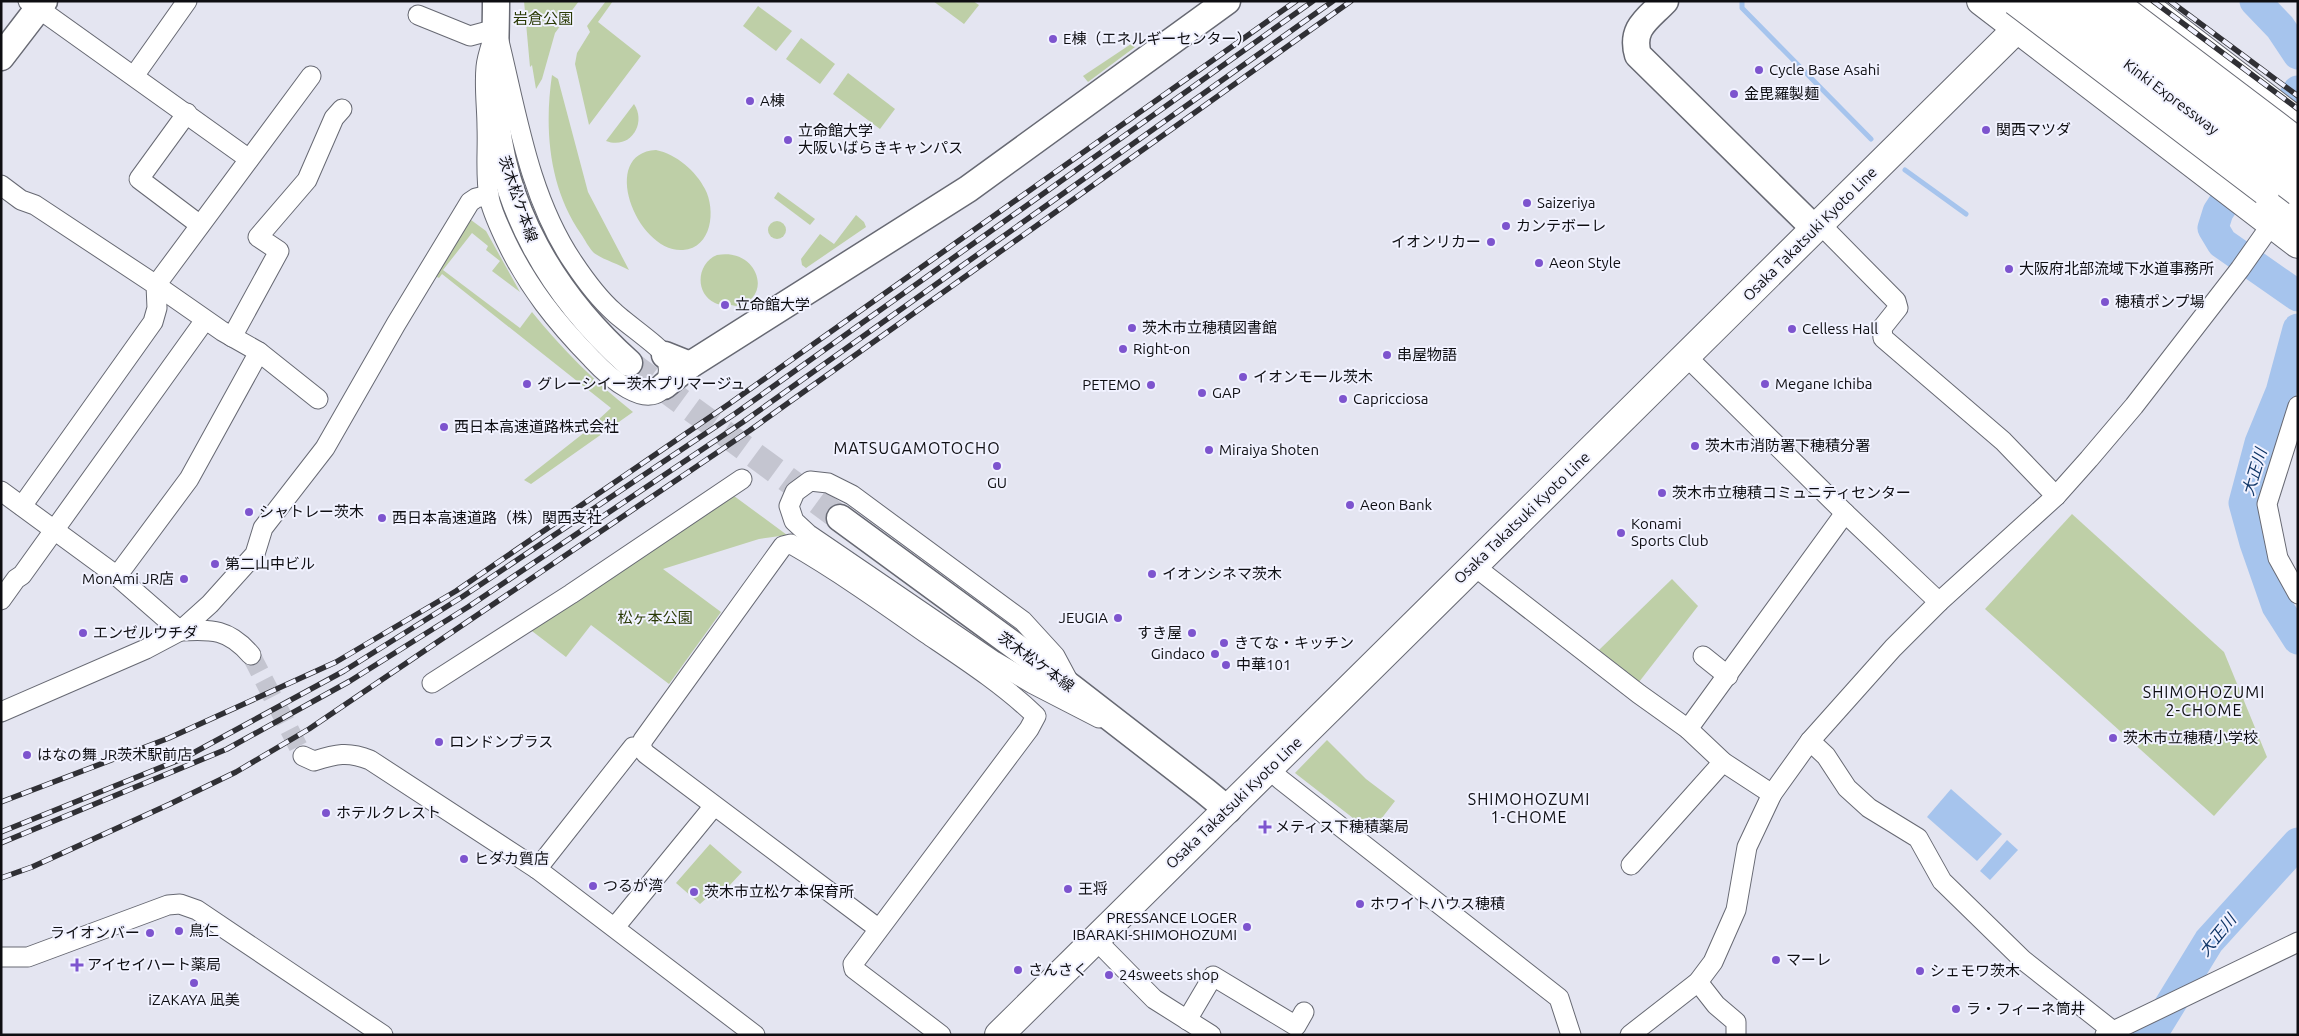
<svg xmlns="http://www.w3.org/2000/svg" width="2299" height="1036" font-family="Ubuntu,'Noto Sans JP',sans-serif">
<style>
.green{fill:#becfa7}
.water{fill:#a6c4ed}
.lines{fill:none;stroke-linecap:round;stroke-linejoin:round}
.stream{stroke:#a6c4ed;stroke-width:5}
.river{stroke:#a6c4ed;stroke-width:31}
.street-tunnel{stroke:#c4c5d0;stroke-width:19;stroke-dasharray:19 9;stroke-linecap:butt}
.secondary-tunnel{stroke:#c4c5d0;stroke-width:26;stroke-dasharray:26 13;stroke-linecap:butt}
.street-casing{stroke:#676973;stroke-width:21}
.secondary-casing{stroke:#676973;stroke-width:29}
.primary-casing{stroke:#676973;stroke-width:30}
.street{stroke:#fff;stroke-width:19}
.secondary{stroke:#fff;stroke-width:26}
.primary{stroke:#fff;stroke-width:28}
.rail-casing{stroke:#303035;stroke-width:5.5}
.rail{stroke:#f1f2ff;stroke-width:4;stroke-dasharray:11;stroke-linecap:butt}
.primary-bridge-casing{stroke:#676973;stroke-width:30;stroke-linecap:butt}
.highway-bridge-casing{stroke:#676973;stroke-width:30;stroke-linecap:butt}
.primary-bridge{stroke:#fff;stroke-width:28}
.highway-bridge{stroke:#fff;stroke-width:28}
.poi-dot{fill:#7d54ce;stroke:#f1f2ff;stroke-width:2}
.labels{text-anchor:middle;stroke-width:4;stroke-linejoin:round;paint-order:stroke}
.park-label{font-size:15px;fill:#2a3a05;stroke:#f1f2ff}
.poi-label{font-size:15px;fill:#0e0e12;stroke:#f1f2ff;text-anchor:start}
.street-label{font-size:15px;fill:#0e0e12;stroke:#f1f2ff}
.neighbourhood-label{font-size:16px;letter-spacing:1px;fill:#0e0e12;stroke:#f1f2ff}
.water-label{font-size:16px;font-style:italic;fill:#103667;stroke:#f1f2ff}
</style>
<rect width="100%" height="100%" fill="#e4e5f1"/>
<g class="green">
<polygon points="524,1 579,1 555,33 542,79 536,89 532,65 530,67"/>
<polygon points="606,1 613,1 598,22 641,56 589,125 575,64 577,53 590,32 587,26"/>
<polygon points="933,1 973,1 979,5 964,24"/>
<polygon points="758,6 792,31 776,51 743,26"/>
<polygon points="801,38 835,64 820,84 786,59"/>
<polygon points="1131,44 1135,47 1088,82 1083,76"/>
<polygon points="848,73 895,109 880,129 833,94"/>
<path d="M552,75L558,79L588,192L629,270C618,264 604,260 594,253C589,248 585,240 581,234C549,188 544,129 552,75Z"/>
<path d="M634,104C647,124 630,150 606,141Z"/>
<path d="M656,150C676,154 696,171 705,189C716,210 712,248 683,250C637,253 598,153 656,150Z"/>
<polygon points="778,192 815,219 810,225 774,198"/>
<polygon points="856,215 864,222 866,227 806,268 802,265 801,259 820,234 834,244"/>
<path d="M471,220L486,231L520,292L492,271L500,261L486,250L488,246L472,233L443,270L520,328L532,312C562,349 595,382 633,412L531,484L524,480L585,432L611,408L442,274L439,278L435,276Z"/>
<circle cx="777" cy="230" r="9"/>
<path d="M717,255C759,247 774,300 736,306C730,304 721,306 715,303C694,293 697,263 717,255Z"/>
<polygon points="730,493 787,535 759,539 663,569 721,612 669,684 591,625 566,657 528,628"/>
<polygon points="2072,514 2224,652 2267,757 2214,816 1985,609"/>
<polygon points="1672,579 1698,606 1639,682 1599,650"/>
<polygon points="1327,740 1366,779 1395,801 1371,832 1295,773"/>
<polygon points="710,844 742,872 716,900 710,895 700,904 676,883"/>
</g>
<g class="water">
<polygon points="1951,789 2002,834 1977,861 1927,817"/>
<polygon points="2007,840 2018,850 1990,880 1980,871"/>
</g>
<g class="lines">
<g class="stream">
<polyline points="1742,1 1742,8 1871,139"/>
<polyline points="1905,170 1966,214"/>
</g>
<g class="river">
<polyline points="2255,1 2280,27 2298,54"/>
<polyline points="2298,91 2218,212 2213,228 2222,243 2298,296"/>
<polyline points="2298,329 2281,392 2260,443 2244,503 2255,543 2277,606 2298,639"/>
<polyline points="2148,1035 2157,1026 2209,941 2298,843"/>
</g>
<polyline class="street-tunnel" points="251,655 303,756"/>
<polyline class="secondary-tunnel" points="629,363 840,518"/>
<g class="street-casing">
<g id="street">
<polyline points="28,1 249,159"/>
<polyline points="418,15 470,36 496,29"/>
<path d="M496,29C516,107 527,194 573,262C585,280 598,298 614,312C624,322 662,348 666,357C669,365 669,375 666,383C650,416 605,373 592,359C556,322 528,287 506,241C499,226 492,212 489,197C485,175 488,149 487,127C487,108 484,87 486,67C487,55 493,41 496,29Z"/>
<polyline points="134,76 187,1"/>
<polyline points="311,76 156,285 222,331 259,352 318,399"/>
<polyline points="187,113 139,179 200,225"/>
<polyline points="1,185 21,200 35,205 156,285 157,308 153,322 22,506"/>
<polyline points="1820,224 1896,301 1898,308 1882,328 1883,338 2003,441 2056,496"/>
<polyline points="232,337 279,251 258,237 307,180 334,118 342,109"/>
<polyline points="1686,356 1845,513 1939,602"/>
<polyline points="2298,406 2267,504 2278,558 2298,594"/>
<path d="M1,491L117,576L180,631C212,629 229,629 251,655"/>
<polyline points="1474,566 1639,694 1688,729 1723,762 1772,794"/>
<polyline points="117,576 189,479 259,352"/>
<polyline points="1,600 16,579 22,575 205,320"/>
<polyline points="1703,656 1728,676"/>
<polyline points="432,683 571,594 742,479"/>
<polyline points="1070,684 1055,656 1023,621 852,495 828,483 810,481 795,492 789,506 794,521 808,534 994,661 1033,684 1099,718"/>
<polyline points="1,712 146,649 180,631 210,604 255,554 263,528 325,448 396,324 470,202 476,198 489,195"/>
<polyline points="1688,729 1845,513"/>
<polyline points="1810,741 1826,756 1847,788 1869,808 1918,838 1942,881 2023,960 2113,1031"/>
<path d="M303,756L314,761C336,754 348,751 370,760L537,869L755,1035"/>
<polyline points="1269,769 1281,780 1559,998 1571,1035"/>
<polyline points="1631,865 1723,762"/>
<polyline points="537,869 633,747 641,748"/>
<polyline points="615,927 714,806"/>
<path d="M879,929L646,754L641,748L643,740L783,546L791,544C838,571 883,603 927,634C964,659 1004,685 1036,716L1029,729L853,964L854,969L941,1035"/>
<polyline points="1095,939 1154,999 1211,1035"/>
<polyline points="1,957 28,957 168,905 180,904 197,910 383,1035"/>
<polyline points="1698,982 1716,1005 1736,1022 1736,1035"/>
<polyline points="1187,1020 1213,976 1296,1026 1304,1012"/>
<polyline points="1630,1035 1698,982 1713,962 1736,910 1747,847 1772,794 1810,741 1893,648 1939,602 2056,496 2089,459 2134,406 2240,269 2271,225"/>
<polyline points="2105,1035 2298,942"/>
</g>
</g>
<g class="secondary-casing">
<g id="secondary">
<path d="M496,1C496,35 494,70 495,104C500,207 554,296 629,363"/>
<path d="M1665,1C1648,19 1630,28 1638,55L1815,229"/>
<polyline points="1,57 44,1"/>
<polyline points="665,355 690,365"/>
<polyline points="664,386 690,365 968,189 1227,1"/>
<polyline points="840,518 1072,688 1205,791 1228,810"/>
</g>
</g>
<g class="primary-casing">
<g id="primary">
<polyline points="1981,1 2298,244"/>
<polyline points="2140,1 2298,122"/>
<polyline points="2265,191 2298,215"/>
<polyline points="999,1035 2045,1"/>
</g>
</g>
<use href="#street" class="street"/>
<use href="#secondary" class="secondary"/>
<use href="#primary" class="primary"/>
<g class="rail-casing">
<g id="rail">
<polyline points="2153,1 2298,109"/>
<polyline points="2170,1 2298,96"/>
<polyline points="1,802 169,738 336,662 456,591 729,404 1296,1"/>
<polyline points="1,832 184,758 344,671 462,597 736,413 1313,1"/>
<polyline points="1,843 227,749 350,681 468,607 743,422 1333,1"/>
<polyline points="1,878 32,867 170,804 236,772 309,729 749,431 1351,1"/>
</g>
</g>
<use href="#rail" class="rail"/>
<g class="primary-bridge-casing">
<g id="primary-bridge">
<polyline points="2015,1 2265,191"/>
<polyline points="2112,1 2298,142"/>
</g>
</g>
<g class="highway-bridge-casing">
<g id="highway-bridge">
<polyline points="2045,1 2298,192"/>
<polyline points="2079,1 2298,165"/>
</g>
</g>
<use href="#primary-bridge" class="primary-bridge"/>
<use href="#highway-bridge" class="highway-bridge"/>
</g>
<g class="poi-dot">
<circle cx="1053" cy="39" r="5"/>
<circle cx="1759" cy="70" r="5"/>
<circle cx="1734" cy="94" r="5"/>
<circle cx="750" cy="101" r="5"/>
<circle cx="1986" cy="130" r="5"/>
<circle cx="788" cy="140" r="5"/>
<circle cx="1527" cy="203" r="5"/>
<circle cx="1506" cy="226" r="5"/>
<circle cx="1491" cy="242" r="5"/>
<circle cx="1539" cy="263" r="5"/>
<circle cx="2009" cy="269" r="5"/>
<circle cx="2105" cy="302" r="5"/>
<circle cx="725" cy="305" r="5"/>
<circle cx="1132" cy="328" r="5"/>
<circle cx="1792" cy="329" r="5"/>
<circle cx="1123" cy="349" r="5"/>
<circle cx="1387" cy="355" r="5"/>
<circle cx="1243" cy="377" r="5"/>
<circle cx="527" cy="384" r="5"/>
<circle cx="1765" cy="384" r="5"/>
<circle cx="1151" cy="385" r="5"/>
<circle cx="1202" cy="393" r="5"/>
<circle cx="1343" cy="399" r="5"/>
<circle cx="444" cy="427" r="5"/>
<circle cx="1695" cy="446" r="5"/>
<circle cx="1209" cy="450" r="5"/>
<circle cx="997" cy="466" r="5"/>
<circle cx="1662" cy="493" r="5"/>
<circle cx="1350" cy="505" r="5"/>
<circle cx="249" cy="512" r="5"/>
<circle cx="382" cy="518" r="5"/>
<circle cx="1621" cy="533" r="5"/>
<circle cx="215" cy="564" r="5"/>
<circle cx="1152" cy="574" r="5"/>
<circle cx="184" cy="579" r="5"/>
<circle cx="1118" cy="618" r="5"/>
<circle cx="83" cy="633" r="5"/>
<circle cx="1192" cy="633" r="5"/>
<circle cx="1224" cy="643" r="5"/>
<circle cx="1215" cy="654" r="5"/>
<circle cx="1226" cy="665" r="5"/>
<circle cx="2113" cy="738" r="5"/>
<circle cx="439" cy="742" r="5"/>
<circle cx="27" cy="755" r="5"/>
<circle cx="326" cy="813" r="5"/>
<path d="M1262.5 819.5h5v5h5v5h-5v5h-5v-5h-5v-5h5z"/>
<circle cx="464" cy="859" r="5"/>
<circle cx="593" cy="886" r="5"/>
<circle cx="1068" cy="889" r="5"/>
<circle cx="694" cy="892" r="5"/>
<circle cx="1360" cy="904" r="5"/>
<circle cx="1247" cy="927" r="5"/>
<circle cx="179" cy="931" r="5"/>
<circle cx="150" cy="933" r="5"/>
<circle cx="1776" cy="960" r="5"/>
<path d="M74.5 957.5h5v5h5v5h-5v5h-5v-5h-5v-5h5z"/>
<circle cx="1018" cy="970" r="5"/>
<circle cx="1920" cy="971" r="5"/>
<circle cx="1109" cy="975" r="5"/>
<circle cx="194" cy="983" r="5"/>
<circle cx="1956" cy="1009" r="5"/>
</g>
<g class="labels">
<g class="park-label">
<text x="543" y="24">岩倉公園</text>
<text x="655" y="623">松ヶ本公園</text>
</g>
<g class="poi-label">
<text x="1063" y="44">E棟（エネルギーセンター）</text>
<text x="1769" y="75">Cycle Base Asahi</text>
<text x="1744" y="99">金毘羅製麺</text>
<text x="760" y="106">A棟</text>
<text x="1996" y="135">関西マツダ</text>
<text x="798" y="136">立命館大学<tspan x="798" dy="17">大阪いばらきキャンパス</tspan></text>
<text x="1537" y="208">Saizeriya</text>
<text x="1516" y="231">カンテボーレ</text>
<text x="1481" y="247" text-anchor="end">イオンリカー</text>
<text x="1549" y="268">Aeon Style</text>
<text x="2019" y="274">大阪府北部流域下水道事務所</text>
<text x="2115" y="307">穂積ポンプ場</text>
<text x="735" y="310">立命館大学</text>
<text x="1142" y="333">茨木市立穂積図書館</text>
<text x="1802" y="334">Celless Hall</text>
<text x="1133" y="354">Right-on</text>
<text x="1397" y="360">串屋物語</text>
<text x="1253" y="382">イオンモール茨木</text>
<text x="537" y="389">グレーシイー茨木プリマージュ</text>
<text x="1775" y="389">Megane Ichiba</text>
<text x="1141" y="390" text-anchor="end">PETEMO</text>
<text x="1212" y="398">GAP</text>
<text x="1353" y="404">Capricciosa</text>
<text x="454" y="432">西日本高速道路株式会社</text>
<text x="1705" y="451">茨木市消防署下穂積分署</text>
<text x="1219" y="455">Miraiya Shoten</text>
<text x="997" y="488" text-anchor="middle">GU</text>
<text x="1672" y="498">茨木市立穂積コミュニティセンター</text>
<text x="1360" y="510">Aeon Bank</text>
<text x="259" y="517">シャトレー茨木</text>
<text x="392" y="523">西日本高速道路（株）関西支社</text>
<text x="1631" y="529">Konami<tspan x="1631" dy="17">Sports Club</tspan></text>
<text x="225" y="569">第二山中ビル</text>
<text x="1162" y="579">イオンシネマ茨木</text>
<text x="174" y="584" text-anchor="end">MonAmi JR店</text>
<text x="1108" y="623" text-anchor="end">JEUGIA</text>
<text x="93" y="638">エンゼルウチダ</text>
<text x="1182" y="638" text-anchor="end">すき屋</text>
<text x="1234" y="648">きてな・キッチン</text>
<text x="1205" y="659" text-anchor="end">Gindaco</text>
<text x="1236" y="670">中華101</text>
<text x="2123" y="743">茨木市立穂積小学校</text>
<text x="449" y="747">ロンドンプラス</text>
<text x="37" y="760">はなの舞 JR茨木駅前店</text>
<text x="336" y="818">ホテルクレスト</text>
<text x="1275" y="832">メティス下穂積薬局</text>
<text x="474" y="864">ヒダカ質店</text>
<text x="603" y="891">つるが湾</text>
<text x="1078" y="894">王将</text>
<text x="704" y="897">茨木市立松ケ本保育所</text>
<text x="1370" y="909">ホワイトハウス穂積</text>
<text x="1237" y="923" text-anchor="end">PRESSANCE LOGER<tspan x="1237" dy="17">IBARAKI-SHIMOHOZUMI</tspan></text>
<text x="189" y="936">鳥仁</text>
<text x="140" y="938" text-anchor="end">ライオンバー</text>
<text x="1786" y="965">マーレ</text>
<text x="87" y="970">アイセイハート薬局</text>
<text x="1028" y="975">さんさく</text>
<text x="1930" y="976">シェモワ茨木</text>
<text x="1119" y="980">24sweets shop</text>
<text x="194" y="1005" text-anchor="middle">iZAKAYA 凪美</text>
<text x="1966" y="1014">ラ・フィーネ筒井</text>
</g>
<g class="street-label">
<text transform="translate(2171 97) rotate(37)" y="5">Kinki Expressway</text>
<text transform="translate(518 199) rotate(71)" y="5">茨木松ケ本線</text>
<text transform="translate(1810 234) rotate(-45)" y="5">Osaka Takatsuki Kyoto Line</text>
<text transform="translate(1522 518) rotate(-44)" y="5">Osaka Takatsuki Kyoto Line</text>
<text transform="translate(1036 662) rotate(36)" y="5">茨木松ケ本線</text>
<text transform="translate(1234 803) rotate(-44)" y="5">Osaka Takatsuki Kyoto Line</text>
</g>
<g class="neighbourhood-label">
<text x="917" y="454">MATSUGAMOTOCHO</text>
<text x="2204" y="698">SHIMOHOZUMI<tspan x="2204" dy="18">2-CHOME</tspan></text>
<text x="1529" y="805">SHIMOHOZUMI<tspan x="1529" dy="18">1-CHOME</tspan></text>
</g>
<g class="water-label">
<text transform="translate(2254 472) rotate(-73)" y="6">大正川</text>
<text transform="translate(2217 935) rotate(-51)" y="6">大正川</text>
</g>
</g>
<rect width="2299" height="1036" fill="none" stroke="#0e0e12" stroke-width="5"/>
</svg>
